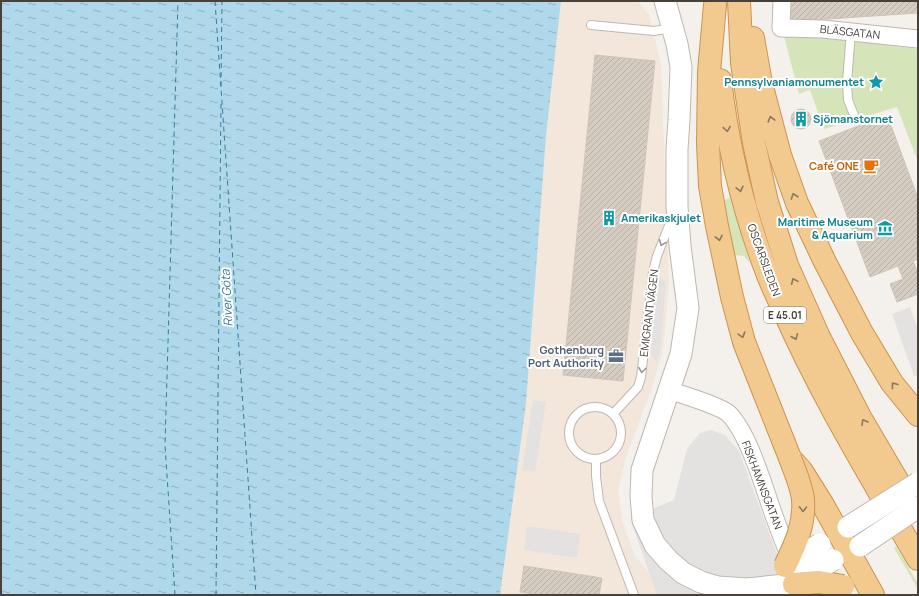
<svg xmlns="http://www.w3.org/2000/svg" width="919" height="596" font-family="Manrope,sans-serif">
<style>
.commercial{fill:#f3e6da}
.green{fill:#d5e4b9}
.parking{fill:#e4e2e0}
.water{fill:url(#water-ripples)}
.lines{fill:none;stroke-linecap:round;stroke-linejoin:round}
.ferry{stroke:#397b9b;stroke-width:1;stroke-dasharray:5 4;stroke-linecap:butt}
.building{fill:url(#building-hatch);stroke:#cfc3b6}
.service-casing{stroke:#bfb8af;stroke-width:10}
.minor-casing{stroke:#bfb8af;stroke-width:19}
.tertiary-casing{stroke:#bfb8af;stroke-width:23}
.trunk-casing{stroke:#cf924b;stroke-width:24}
.service{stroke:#fff;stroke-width:8}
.minor{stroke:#fff;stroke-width:17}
.tertiary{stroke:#fff;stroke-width:21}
.trunk{stroke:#f2ca90;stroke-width:22}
.tertiary-bridge-casing{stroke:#bfb8af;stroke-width:23;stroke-linecap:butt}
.trunk-bridge-casing{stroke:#cf924b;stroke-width:24;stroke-linecap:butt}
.tertiary-bridge{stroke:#fff;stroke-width:21}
.trunk-bridge{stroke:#f2ca90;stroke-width:22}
.oneway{stroke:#8c785c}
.oneway2{stroke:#9a9693}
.labels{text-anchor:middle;stroke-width:4;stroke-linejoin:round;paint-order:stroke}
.shield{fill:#fff;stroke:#7f7a75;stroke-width:1}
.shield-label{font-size:10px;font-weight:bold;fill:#48413a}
.street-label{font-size:11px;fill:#48413a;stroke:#fff}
.culture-label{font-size:11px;font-weight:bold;fill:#0d838f;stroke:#fff;text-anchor:end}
.food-label{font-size:11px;font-weight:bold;fill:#c56008;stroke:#fff;text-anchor:end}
.service-label{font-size:11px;font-weight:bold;fill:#4e5e75;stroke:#fff;text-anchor:end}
.water-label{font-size:12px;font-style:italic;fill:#397b9b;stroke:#fff}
</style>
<defs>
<pattern id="water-ripples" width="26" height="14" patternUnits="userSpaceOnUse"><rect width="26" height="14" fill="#afd8ea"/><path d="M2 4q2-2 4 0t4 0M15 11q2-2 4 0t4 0" fill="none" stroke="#90b1bf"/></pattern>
<pattern id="building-hatch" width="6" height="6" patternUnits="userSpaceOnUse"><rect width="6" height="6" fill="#d5ccc2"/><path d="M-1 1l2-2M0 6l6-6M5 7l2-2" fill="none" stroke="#b8b0a7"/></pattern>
</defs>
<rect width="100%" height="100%" fill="#f4f1ec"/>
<polygon class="commercial" points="561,1 638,1 649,15 661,64 669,283 663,352 652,388 625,460 618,492 623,524 635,556 663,588 676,595 500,595 526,404 546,136"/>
<g class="green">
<polygon points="783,32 918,49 918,162 897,107 824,129 810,90 799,94"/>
<polygon points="730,198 750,263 744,256 735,255 731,258 722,201"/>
<polygon points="896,546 918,584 918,589 894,548"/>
</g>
<g class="parking">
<polygon points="656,271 666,283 660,351 657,363 647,348"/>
<polygon points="910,307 918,330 918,376 914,376 892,314"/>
<polygon points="533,400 546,402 535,472 522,470"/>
<polygon points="711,430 725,435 739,451 792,595 657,595 630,518 674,500 687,449 700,433"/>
<polygon points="527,526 580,534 577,558 524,550"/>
</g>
<polygon class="water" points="1,1 561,1 546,136 526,404 500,595 1,595"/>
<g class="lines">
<g class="ferry">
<polyline points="215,1 256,595"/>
<polyline points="221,86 222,1"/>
<polyline points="175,595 165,445 178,1"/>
<polyline points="216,595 221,102"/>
</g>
</g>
<g class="building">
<polygon points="785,1 918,1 918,13 784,22"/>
<polygon points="595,55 655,61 623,381 563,375"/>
<circle cx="801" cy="119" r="10"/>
<polygon points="887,115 918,198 918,259 913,261 918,273 918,294 897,302 890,284 903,279 898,266 870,277 819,141"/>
<polygon points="524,566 602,578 599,595 542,595 520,592"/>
</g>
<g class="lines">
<g class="service-casing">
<g id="service">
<polyline points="591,25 654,31 672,28"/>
<polyline points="851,32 847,82 848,100 856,120"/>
<circle cx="595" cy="433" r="26"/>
<polyline points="613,414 638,387 641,377 653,272 657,256 672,218"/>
<polyline points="596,459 596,476 599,501 634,595"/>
</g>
</g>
<g class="minor-casing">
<g id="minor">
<polyline points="782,1 781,28 823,29 918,39"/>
<path d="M670,390C682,395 721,406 729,414C748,433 763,484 772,510C782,539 794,567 805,595"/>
</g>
</g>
<g class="tertiary-casing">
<polyline id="tertiary" points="665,1 677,44 681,67 679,120 677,149 677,206 680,246 688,308 681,354 642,470 641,496 643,520 655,545 668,560 683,573 701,582 718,587 747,589 794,584"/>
</g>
<g class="trunk-casing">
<g id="trunk">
<polyline points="739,1 742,63 754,143 767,202 787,265 819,337 860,417 914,509"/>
<polyline points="715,5 709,72 708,144 710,186 717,226 732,297 744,342 790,458 801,470 823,505 873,595"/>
<polyline points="753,38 761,83 780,155 797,203 825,262 862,333 892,383 918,415"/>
<path d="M720,80C728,147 742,207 766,270C771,284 777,296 783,309C821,396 871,477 918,559"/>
</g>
</g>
<use href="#service" class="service"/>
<use href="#minor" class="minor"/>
<use href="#tertiary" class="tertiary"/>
<use href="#trunk" class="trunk"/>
<g class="tertiary-bridge-casing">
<g id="tertiary-bridge">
<polyline points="848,527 918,483"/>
<polyline points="860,546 918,507"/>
<polyline points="785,566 820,544"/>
<polyline points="794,584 833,560"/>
</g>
</g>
<g class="trunk-bridge-casing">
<g id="trunk-bridge">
<path d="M785,566C795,545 805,525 803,500C802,487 795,472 790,458"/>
<polyline points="794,584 819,582 843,586"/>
</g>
</g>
<use href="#tertiary-bridge" class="tertiary-bridge"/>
<use href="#trunk-bridge" class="trunk-bridge"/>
</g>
<defs><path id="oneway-chevron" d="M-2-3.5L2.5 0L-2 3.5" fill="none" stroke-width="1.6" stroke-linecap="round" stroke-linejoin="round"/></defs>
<g class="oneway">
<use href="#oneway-chevron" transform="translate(771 119) rotate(-105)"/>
<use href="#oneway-chevron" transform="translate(727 129) rotate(81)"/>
<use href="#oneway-chevron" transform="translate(740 189) rotate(76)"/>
<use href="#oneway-chevron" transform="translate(794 196) rotate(-109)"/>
<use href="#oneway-chevron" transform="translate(719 238) rotate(78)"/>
<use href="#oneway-chevron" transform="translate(794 281) rotate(-114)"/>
<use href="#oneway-chevron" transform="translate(742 335) rotate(74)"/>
<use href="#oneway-chevron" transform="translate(795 337) rotate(67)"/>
<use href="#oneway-chevron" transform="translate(894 385) rotate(-126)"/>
<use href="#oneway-chevron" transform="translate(864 422) rotate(-120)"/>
<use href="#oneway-chevron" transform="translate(803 509) rotate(91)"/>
</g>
<g class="oneway2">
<use href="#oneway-chevron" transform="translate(662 243) rotate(112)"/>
<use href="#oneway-chevron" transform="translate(642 370) rotate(97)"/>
</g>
<defs>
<g id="sight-bare" transform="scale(1.2)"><path d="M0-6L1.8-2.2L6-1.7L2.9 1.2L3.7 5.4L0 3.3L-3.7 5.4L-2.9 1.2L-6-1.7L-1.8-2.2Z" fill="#0f9aa8" stroke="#fff" stroke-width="2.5" paint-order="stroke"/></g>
<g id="building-bare" transform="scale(1.2)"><path d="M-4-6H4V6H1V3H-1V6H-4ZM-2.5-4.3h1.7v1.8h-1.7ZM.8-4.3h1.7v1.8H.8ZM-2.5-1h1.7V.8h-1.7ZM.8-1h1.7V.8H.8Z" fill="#0f9aa8" stroke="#fff" stroke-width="2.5" paint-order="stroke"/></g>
<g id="cafe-bare" transform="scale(1.2)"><path d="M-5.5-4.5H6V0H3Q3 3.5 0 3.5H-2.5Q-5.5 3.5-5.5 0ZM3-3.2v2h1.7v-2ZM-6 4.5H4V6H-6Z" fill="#e8710a" stroke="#fff" stroke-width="2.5" paint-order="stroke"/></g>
<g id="museum-bare" transform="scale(1.2)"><path d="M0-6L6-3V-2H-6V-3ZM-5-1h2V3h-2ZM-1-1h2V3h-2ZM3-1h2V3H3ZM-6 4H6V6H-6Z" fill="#0f9aa8" stroke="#fff" stroke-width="2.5" paint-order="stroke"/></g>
<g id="office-bare" transform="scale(1.2)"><path d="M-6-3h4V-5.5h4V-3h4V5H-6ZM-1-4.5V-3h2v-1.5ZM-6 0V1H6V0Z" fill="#5c6f8a" stroke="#fff" stroke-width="2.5" paint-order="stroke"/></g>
</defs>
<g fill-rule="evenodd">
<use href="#sight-bare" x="876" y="82"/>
<use href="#building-bare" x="801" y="119"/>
<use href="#cafe-bare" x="871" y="166"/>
<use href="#building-bare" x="609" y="218"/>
<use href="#museum-bare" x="885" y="228"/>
<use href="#office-bare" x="616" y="356"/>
</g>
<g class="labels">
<rect class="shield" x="764" y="307" width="42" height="16" rx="3"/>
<g class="shield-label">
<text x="785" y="319">E 45.01</text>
</g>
<g class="street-label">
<text transform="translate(850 32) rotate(6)" y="4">BLÄSGATAN</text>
<text transform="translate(764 260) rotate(70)" y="4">OSCARSLEDEN</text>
<text transform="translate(649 313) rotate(-83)" y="4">EMIGRANTVÄGEN</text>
<text transform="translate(762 485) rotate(69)" y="4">FISKHAMNSGATAN</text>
</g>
<g class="culture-label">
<text x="864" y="86">Pennsylvaniamonumentet</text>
<text x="813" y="123" text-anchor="start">Sjömanstornet</text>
<text x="621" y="222" text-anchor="start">Amerikaskjulet</text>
<text x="873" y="226">Maritime Museum<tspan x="873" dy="13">&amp; Aquarium</tspan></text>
</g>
<g class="food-label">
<text x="859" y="170">Café ONE</text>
</g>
<g class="service-label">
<text x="604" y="354">Gothenburg<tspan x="604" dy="13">Port Authority</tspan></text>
</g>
<g class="water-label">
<text transform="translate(227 298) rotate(-93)" y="4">River Göta</text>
</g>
</g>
<rect width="919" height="596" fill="none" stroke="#48413a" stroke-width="4"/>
</svg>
